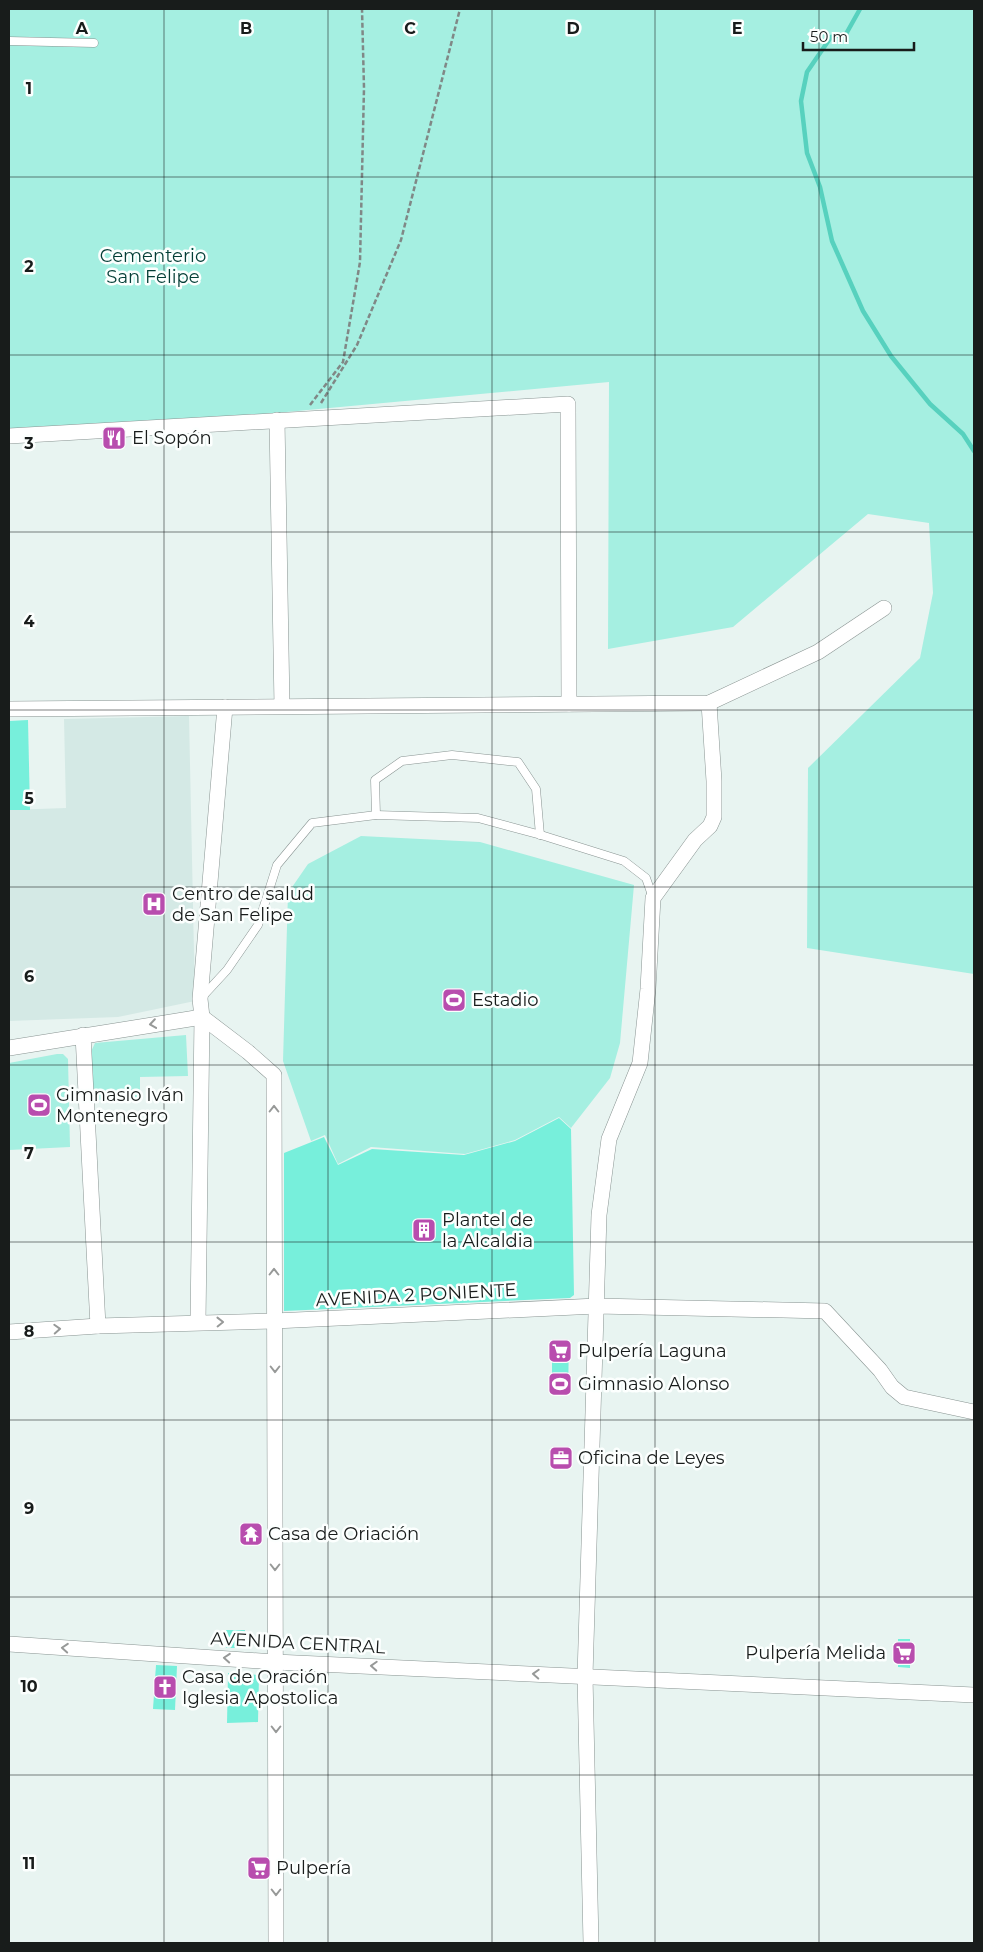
<svg xmlns="http://www.w3.org/2000/svg" width="983" height="1952" font-family="Montserrat,sans-serif">
<style>
.built{fill:#d4e9e5}
.green{fill:#a5efe1}
.lines{fill:none;stroke-linecap:round;stroke-linejoin:round}
.stream{stroke:#57d1be;stroke-width:4.5}
.building{fill:#77efdb}
.service-casing{stroke:#899492;stroke-width:9}
.minor-casing{stroke:#899492;stroke-width:16}
.path{stroke:#808886;stroke-width:2.5;stroke-dasharray:5 2.5;stroke-linecap:butt}
.service{stroke:#fff;stroke-width:8}
.minor{stroke:#fff;stroke-width:15}
.oneway{stroke:#979998}
.grid{fill:none;stroke:#181c1b;stroke-width:1;stroke-opacity:0.55}
.labels{text-anchor:middle;stroke-width:5;stroke-linejoin:round;paint-order:stroke}
.park-label{font-size:18px;fill:#033e36;stroke:#fcfffe}
.poi-label{font-size:18px;fill:#181c1b;stroke:#fcfffe;text-anchor:start}
.street-label{font-size:18px;fill:#181c1b;stroke:#fcfffe}
.grid-label{font-size:16px;text-anchor:middle;font-weight:bold;fill:#181c1b;stroke:#fcfffe;stroke-width:5;stroke-linejoin:round;paint-order:stroke}
</style>
<rect width="100%" height="100%" fill="#e8f4f1"/>
<polygon class="built" points="189,716 195,1001 118,1017 9,1021 9,810 66,808 64,719"/>
<g class="green">
<polygon points="9,9 974,9 974,974 807,948 808,768 920,658 933,593 929,523 868,514 733,627 608,649 609,382 232,417 9,429"/>
<polygon points="361,836 480,842 634,885 620,1043 610,1078 571,1128 559,1117 515,1140 465,1154 371,1147 338,1164 325,1135 311,1141 283,1061 288,893 308,864"/>
<polygon points="186,1035 188,1076 140,1077 140,1099 91,1100 88,1058 95,1043"/>
<polygon points="57,1054 63,1054 68,1059 70,1147 9,1150 9,1063"/>
</g>
<g class="lines">
<polyline class="stream" points="860,9 846,34 831,37 807,72 801,101 807,153 820,187 832,241 863,311 891,356 930,404 963,434 974,451"/>
</g>
<g class="building">
<polygon points="28,720 30,810 9,810 9,721"/>
<polygon points="559,1118 571,1129 574,1295 570,1298 284,1311 284,1153 324,1137 338,1165 372,1149 464,1155 515,1141"/>
<polygon points="552,1343 569,1343 568,1392 552,1393"/>
<rect x="226" y="1630" width="19" height="18"/>
<polygon points="898,1639 910,1639 910,1668 898,1667"/>
<polygon points="156,1665 177,1666 175,1710 153,1709"/>
<polygon points="228,1673 259,1675 258,1722 227,1723"/>
</g>
<g class="lines">
<g class="service-casing">
<g id="service">
<polyline points="9,41 94,43"/>
<polyline points="376,815 375,780 402,761 452,755 518,762 536,789 540,835"/>
<polyline points="203,996 227,970 258,925 277,865 312,823 376,815 478,818 541,835 624,861 646,878 653,898"/>
</g>
</g>
<g class="minor-casing">
<g id="minor">
<polyline points="277,420 282,706"/>
<polyline points="9,436 568,404 569,704"/>
<polyline points="9,709 709,703 818,652 884,608"/>
<polyline points="83,1035 98,1326"/>
<polyline points="9,1048 202,1017 248,1052 274,1075 276,1943"/>
<polyline points="198,1322 202,1017 200,999 225,707"/>
<polyline points="9,1332 98,1326 274,1321 597,1306 825,1311 880,1370 892,1387 904,1397 974,1412"/>
<polyline points="9,1644 275,1662 974,1695"/>
<polyline points="591,1943 585,1676 599,1215 609,1139 640,1063 648,989 653,898 695,840 710,826 714,817 714,781 709,703"/>
</g>
</g>
<g class="path">
<polyline points="321,403 357,345 401,240 460,9"/>
<polyline points="310,405 343,362 360,262 364,88 362,9"/>
</g>
<use href="#service" class="service"/>
<use href="#minor" class="minor"/>
</g>
<defs><path id="oneway-chevron" d="M-2-3.5L2.5 0L-2 3.5" fill="none" stroke-width="1.6" stroke-linecap="round" stroke-linejoin="round" transform="scale(1.25)"/></defs>
<g class="oneway">
<use href="#oneway-chevron" transform="translate(153 1024) rotate(172)"/>
<use href="#oneway-chevron" transform="translate(274 1109) rotate(-90)"/>
<use href="#oneway-chevron" transform="translate(274 1272) rotate(-90)"/>
<use href="#oneway-chevron" transform="translate(220 1322) rotate(-1)"/>
<use href="#oneway-chevron" transform="translate(57 1329) rotate(-3)"/>
<use href="#oneway-chevron" transform="translate(275 1369) rotate(90)"/>
<use href="#oneway-chevron" transform="translate(275 1567) rotate(90)"/>
<use href="#oneway-chevron" transform="translate(65 1648) rotate(-176)"/>
<use href="#oneway-chevron" transform="translate(227 1658) rotate(-176)"/>
<use href="#oneway-chevron" transform="translate(374 1666) rotate(-177)"/>
<use href="#oneway-chevron" transform="translate(536 1674) rotate(-177)"/>
<use href="#oneway-chevron" transform="translate(276 1729) rotate(90)"/>
<use href="#oneway-chevron" transform="translate(276 1892) rotate(90)"/>
</g>
<path class="grid" d="M164,9V1943M328,9V1943M492,9V1943M655,9V1943M819,9V1943M9,177H974M9,355H974M9,532H974M9,710H974M9,887H974M9,1065H974M9,1242H974M9,1420H974M9,1597H974M9,1775H974"/>
<defs>
<g id="restaurant-square" transform="scale(1.25)"><rect x="-9" y="-9" width="18" height="18" rx="4" fill="#b84dae" stroke="#fcfffe"/><path d="M-5-6h1v4h1v-4h1v4h1v-4h1v5L-1.5 .5V6h-2V.5L-5-1ZM5-6V6H3V1.5H1.5Q1.5-4 5-6Z" fill="#fff"/></g>
<g id="hospital-square" transform="scale(1.25)"><rect x="-9" y="-9" width="18" height="18" rx="4" fill="#b84dae" stroke="#fcfffe"/><path d="M-5-5h3v3.5h4V-5h3V5h-3V1.5h-4V5h-3Z" fill="#fff"/></g>
<g id="stadium-square" transform="scale(1.25)"><rect x="-9" y="-9" width="18" height="18" rx="4" fill="#b84dae" stroke="#fcfffe"/><path d="M0-5a6.5 5 0 1 0 0 10a6.5 5 0 1 0 0-10ZM-3.5-1.8h7v3.6h-7Z" fill="#fff"/></g>
<g id="building-square" transform="scale(1.25)"><rect x="-9" y="-9" width="18" height="18" rx="4" fill="#b84dae" stroke="#fcfffe"/><path d="M-4-6H4V6H1V3H-1V6H-4ZM-2.5-4.3h1.7v1.8h-1.7ZM.8-4.3h1.7v1.8H.8ZM-2.5-1h1.7V.8h-1.7ZM.8-1h1.7V.8H.8Z" fill="#fff"/></g>
<g id="supermarket-square" transform="scale(1.25)"><rect x="-9" y="-9" width="18" height="18" rx="4" fill="#b84dae" stroke="#fcfffe"/><path d="M-6-5.5h2.5l.6 2H6L4.5 2H-2.5L-4.4-4H-6ZM-1.5 3.2a1.3 1.3 0 1 0 .1 0ZM3 3.2a1.3 1.3 0 1 0 .1 0Z" fill="#fff"/></g>
<g id="office-square" transform="scale(1.25)"><rect x="-9" y="-9" width="18" height="18" rx="4" fill="#b84dae" stroke="#fcfffe"/><path d="M-6-3h4V-5.5h4V-3h4V5H-6ZM-1-4.5V-3h2v-1.5ZM-6 0V1H6V0Z" fill="#fff"/></g>
<g id="temple-square" transform="scale(1.25)"><rect x="-9" y="-9" width="18" height="18" rx="4" fill="#b84dae" stroke="#fcfffe"/><path d="M0-6L5-2H3V0L6.5 2.5H4V6H1.5V3h-3V6H-4V2.5H-6.5L-3 0V-2H-5Z" fill="#fff"/></g>
<g id="church-square" transform="scale(1.25)"><rect x="-9" y="-9" width="18" height="18" rx="4" fill="#b84dae" stroke="#fcfffe"/><path d="M-1.2-6h2.4v3.5h3.3v2.4h-3.3V6h-2.4V-.1h-3.3v-2.4h3.3Z" fill="#fff"/></g>
</defs>
<g fill-rule="evenodd">
<use href="#restaurant-square" x="114" y="438"/>
<use href="#hospital-square" x="154" y="904"/>
<use href="#stadium-square" x="454" y="1000"/>
<use href="#stadium-square" x="39" y="1105"/>
<use href="#building-square" x="424" y="1230"/>
<use href="#supermarket-square" x="560" y="1351"/>
<use href="#stadium-square" x="560" y="1384"/>
<use href="#office-square" x="561" y="1458"/>
<use href="#temple-square" x="251" y="1534"/>
<use href="#supermarket-square" x="904" y="1653"/>
<use href="#church-square" x="165" y="1687"/>
<use href="#supermarket-square" x="259" y="1868"/>
</g>
<g class="labels">
<g class="park-label">
<text x="153" y="262">Cementerio<tspan x="153" dy="21">San Felipe</tspan></text>
</g>
<g class="poi-label">
<text x="132" y="444">El Sopón</text>
<text x="172" y="900">Centro de salud<tspan x="172" dy="21">de San Felipe</tspan></text>
<text x="472" y="1006">Estadio</text>
<text x="56" y="1101">Gimnasio Iván<tspan x="56" dy="21">Montenegro</tspan></text>
<text x="442" y="1226">Plantel de<tspan x="442" dy="21">la Alcaldia</tspan></text>
<text x="578" y="1357">Pulpería Laguna</text>
<text x="578" y="1390">Gimnasio Alonso</text>
<text x="578" y="1464">Oficina de Leyes</text>
<text x="268" y="1540">Casa de Oriación</text>
<text x="886" y="1659" text-anchor="end">Pulpería Melida</text>
<text x="182" y="1683">Casa de Oración<tspan x="182" dy="21">Iglesia Apostolica</tspan></text>
<text x="276" y="1874">Pulpería</text>
</g>
<g class="street-label">
<text transform="translate(416 1295) rotate(-3)" y="6">AVENIDA 2 PONIENTE</text>
<text transform="translate(298 1643) rotate(3)" y="6">AVENIDA CENTRAL</text>
</g>
</g>
<g class="grid-label">
<text x="82" y="34">A</text>
<text x="246" y="34">B</text>
<text x="410" y="34">C</text>
<text x="573" y="34">D</text>
<text x="737" y="34">E</text>
<text x="29" y="94">1</text>
<text x="29" y="272">2</text>
<text x="29" y="449">3</text>
<text x="29" y="627">4</text>
<text x="29" y="804">5</text>
<text x="29" y="982">6</text>
<text x="29" y="1159">7</text>
<text x="29" y="1337">8</text>
<text x="29" y="1514">9</text>
<text x="29" y="1692">10</text>
<text x="29" y="1869">11</text>
</g>
<rect width="983" height="1952" fill="none" stroke="#181c1b" stroke-width="20"/>
<path d="M803 42v8h111v-8" fill="none" stroke="#181c1b" stroke-width="2.5"/>
<text x="810" y="42" font-size="15" fill="#181c1b" stroke="#fcfffe" stroke-width="4" paint-order="stroke">50 m</text>
</svg>
